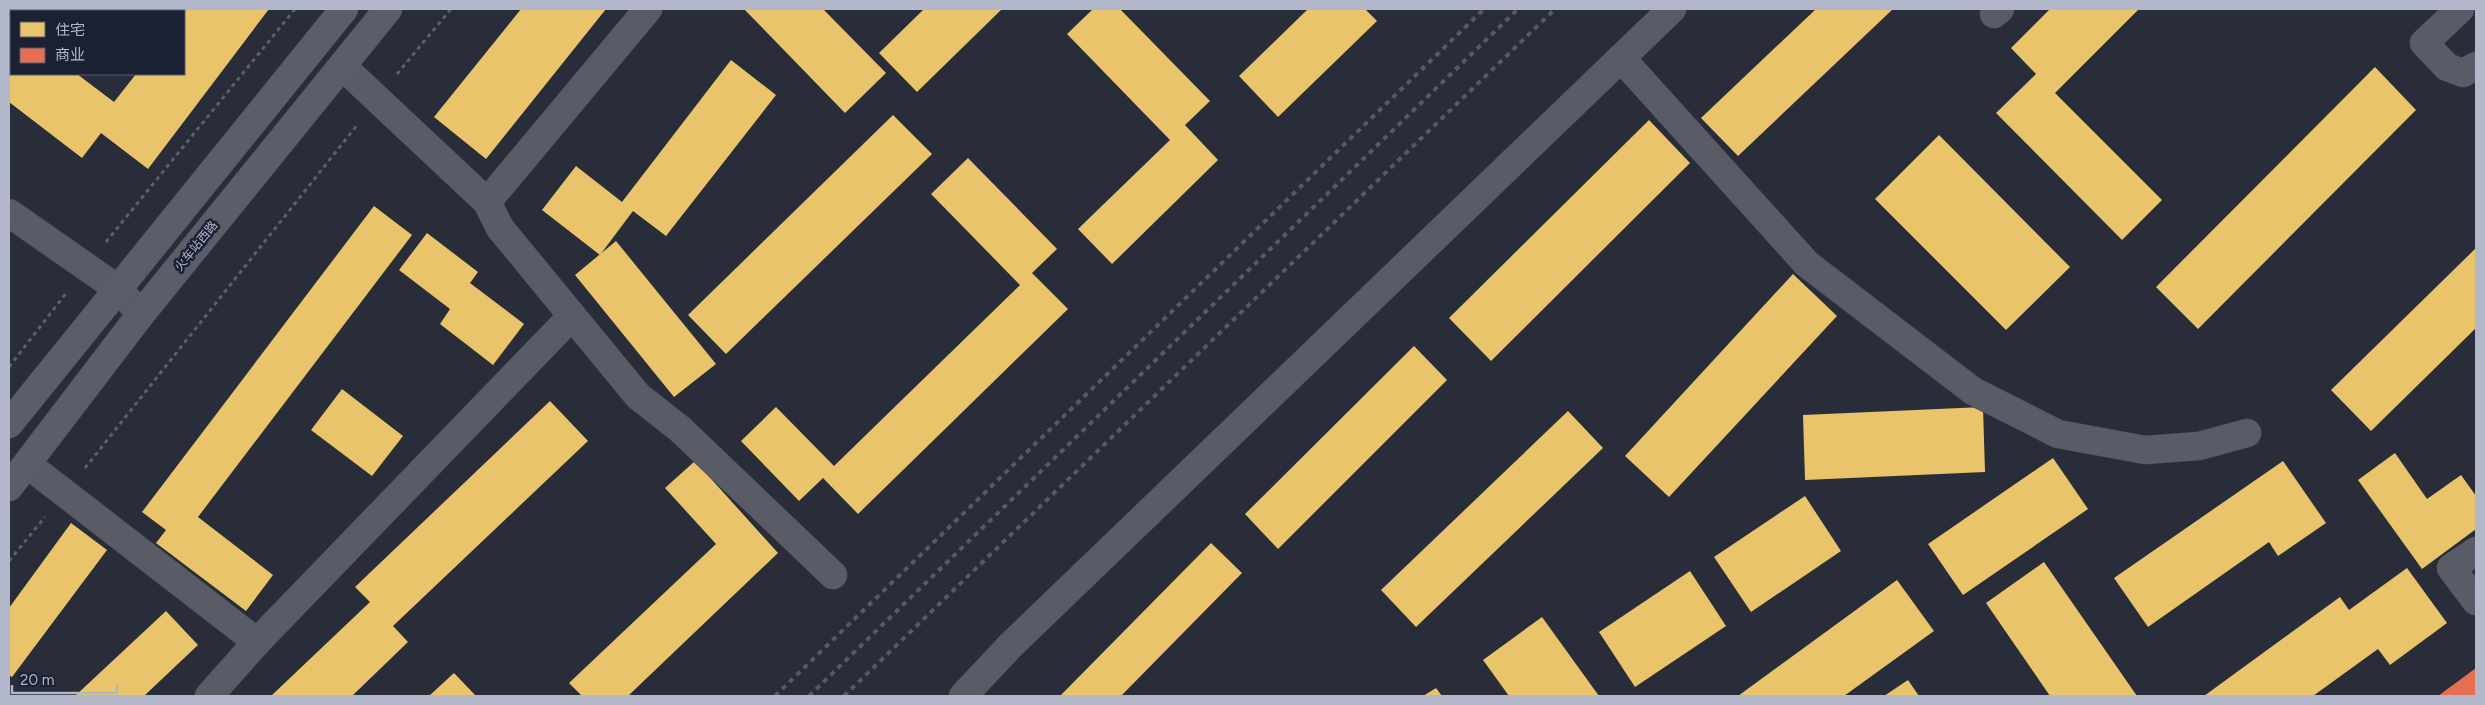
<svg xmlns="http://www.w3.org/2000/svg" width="2485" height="705" font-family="Figtree,'Noto Sans SC',sans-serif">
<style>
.homes{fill:#e9c46a}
.shops{fill:#e76f51}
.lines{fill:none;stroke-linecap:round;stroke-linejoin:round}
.minor-casing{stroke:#454851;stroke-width:29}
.major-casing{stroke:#464a55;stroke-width:29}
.path{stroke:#5c606a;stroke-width:3;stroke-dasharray:4 4;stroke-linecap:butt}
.minor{stroke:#595c66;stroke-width:28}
.major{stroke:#5b5e68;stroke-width:28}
.rail{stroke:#575a64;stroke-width:4;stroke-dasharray:5 5;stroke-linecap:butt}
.labels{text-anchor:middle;stroke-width:5;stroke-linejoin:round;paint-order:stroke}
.street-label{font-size:12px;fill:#b2b7ca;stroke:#1b2133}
</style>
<rect width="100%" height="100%" fill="#282d39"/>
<g class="homes">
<polygon points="185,9 269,9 148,169 101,133 82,158 9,102 9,68 11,65 11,74 77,74 114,102 136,74 184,74"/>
<polygon points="521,9 606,9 486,159 434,117"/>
<polygon points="744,9 823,9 886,73 845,113"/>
<polygon points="924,9 1002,9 917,92 879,53"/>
<polygon points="1093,9 1120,9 1210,101 1185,125 1218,160 1112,264 1078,229 1170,140 1067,34"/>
<polygon points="1308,9 1365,9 1377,21 1278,117 1239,76"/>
<polygon points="1816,9 1893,9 1738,156 1701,118"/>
<polygon points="2050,9 2139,9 2055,93 2162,200 2122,240 1996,113 2036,74 2011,48"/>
<polygon points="731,60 776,95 666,236 633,211 600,255 542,210 576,166 622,202"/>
<polygon points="2375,67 2416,110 2198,329 2156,287"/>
<polygon points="893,115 932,154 726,354 688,315"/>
<polygon points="1649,120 1690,163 1491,361 1449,318"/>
<polygon points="1939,135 2070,267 2006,330 1875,199"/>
<polygon points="968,158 1057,249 1032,273 1068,309 858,514 823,478 799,501 741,441 776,407 834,466 1020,285 931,194"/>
<polygon points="374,206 412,235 198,517 273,575 246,611 156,543 166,530 142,512"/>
<polygon points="427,233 478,272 470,283 524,324 493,365 440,324 450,309 399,270"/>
<polygon points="616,241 716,364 674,397 575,275"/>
<polygon points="2476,248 2476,328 2371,431 2331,390"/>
<polygon points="1793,274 1837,316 1669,497 1625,456"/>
<polygon points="1414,346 1447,380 1278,549 1245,514"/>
<polygon points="342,389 403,436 372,476 311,430"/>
<polygon points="550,401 588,441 393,626 408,642 352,696 271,696 370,602 355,587"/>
<polygon points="1983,407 1985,472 1805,480 1803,415"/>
<polygon points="1568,411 1603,448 1416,627 1381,590"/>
<polygon points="2395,453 2427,499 2461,475 2476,496 2476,529 2422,569 2358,480"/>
<polygon points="2053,458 2088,509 1963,595 1928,544"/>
<polygon points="695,461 778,553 628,696 582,696 569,683 716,544 665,488"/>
<polygon points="2283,461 2326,523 2278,556 2269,542 2148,627 2114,578"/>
<polygon points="1805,496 1841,551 1751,612 1714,557"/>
<polygon points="71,523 107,550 12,677 9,675 9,608"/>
<polygon points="1211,543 1242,573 1121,696 1060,696"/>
<polygon points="2044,562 2137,696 2050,696 1986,603"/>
<polygon points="2407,568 2447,623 2390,665 2378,649 2313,696 2204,696 2340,597 2349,610"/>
<polygon points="1690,571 1726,626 1635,687 1599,632"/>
<polygon points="1897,580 1934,631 1844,696 1738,696"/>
<polygon points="166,611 198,645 144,696 75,696"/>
<polygon points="1542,617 1599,696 1509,696 1483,660"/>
<polygon points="454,673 476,696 429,696"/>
<polygon points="1908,680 1919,696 1884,696"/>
<polygon points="1436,688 1442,696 1423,696"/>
</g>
<polygon class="shops" points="2476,668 2476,696 2438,696"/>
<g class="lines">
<g class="minor-casing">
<g id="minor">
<polyline points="2460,9 2424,43 2447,67 2463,73 2476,66"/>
<polyline points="1994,14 2000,9"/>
<polyline points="1621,58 1807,264 1973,391 2058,434 2145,450 2199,446 2247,433"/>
<polyline points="342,66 487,202 500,228 638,396 680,429 833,575"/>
<polyline points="487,202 648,9"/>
<polyline points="9,213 118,289 141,314"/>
<polyline points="27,464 257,642 572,316"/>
<polyline points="2476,551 2451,568 2476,601"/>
<polyline points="209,696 257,642"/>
<polyline points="963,696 1010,646 1672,9"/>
</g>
</g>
<g class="major-casing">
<g id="major">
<polyline points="9,424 344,9"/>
<polyline points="9,487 141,314 388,9"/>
</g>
</g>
<g class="path">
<polyline points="397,74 451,9"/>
<polyline points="106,242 295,9"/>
<polyline points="9,367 67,292"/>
<polyline points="85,468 358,124"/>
<polyline points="9,561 45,517"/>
</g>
<use href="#minor" class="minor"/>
<use href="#major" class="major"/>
<g class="rail">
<polyline points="775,696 1484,9"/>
<polyline points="809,696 1518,9"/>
<polyline points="844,696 1555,9"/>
</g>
</g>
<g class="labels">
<g class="street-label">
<text transform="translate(196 246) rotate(-51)" y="4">火车站西路</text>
</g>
</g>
<rect width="2485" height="705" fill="none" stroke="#b2b7ca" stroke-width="20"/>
<rect x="10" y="10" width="175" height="65" fill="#1b2133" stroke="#575d6f"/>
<rect x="20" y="22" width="25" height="15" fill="#e9c46a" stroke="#575d6f"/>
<text x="55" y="35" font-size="15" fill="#b2b7ca">住宅</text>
<rect x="20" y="48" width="25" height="15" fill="#e76f51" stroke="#575d6f"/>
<text x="55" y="60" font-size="15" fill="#b2b7ca">商业</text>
<path d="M12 685v8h105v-8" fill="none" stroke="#b2b7ca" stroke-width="2.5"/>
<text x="20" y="685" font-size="15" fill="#b2b7ca" stroke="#1b2133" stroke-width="4" paint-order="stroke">20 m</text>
</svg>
